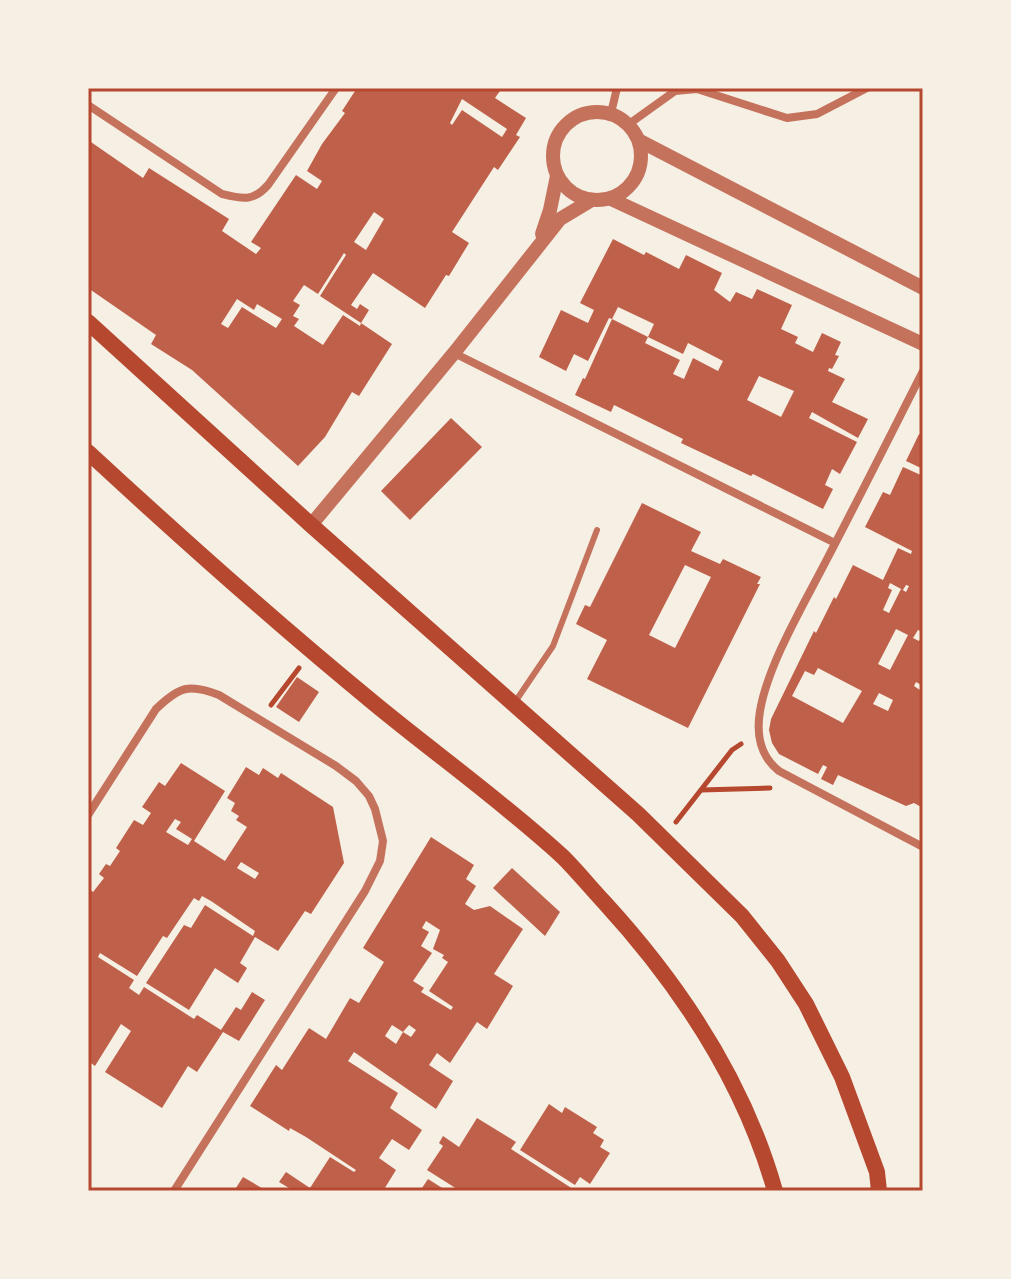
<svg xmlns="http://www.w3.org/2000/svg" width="1011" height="1279" font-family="'Roboto Condensed',sans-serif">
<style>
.building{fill:#bf614a;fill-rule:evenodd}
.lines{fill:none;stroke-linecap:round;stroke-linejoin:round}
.path{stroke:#b5482f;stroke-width:5}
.service{stroke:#c5725c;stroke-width:6}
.minor{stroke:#c5725c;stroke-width:8}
.tertiary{stroke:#c5725c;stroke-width:14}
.secondary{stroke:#b5482f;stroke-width:16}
.neatline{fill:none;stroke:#b5482f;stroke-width:3}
</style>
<rect width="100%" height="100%" fill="#f6efe4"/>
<g class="building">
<path d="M357,88H502L495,98L526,118L516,135L520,137L498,170L494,167L452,232L469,243L449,276L446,275L425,308L373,273L351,305L357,309L360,304L369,310L361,323L320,296L346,255L344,253L318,294L304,285L293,301L300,305L293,316L299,319L294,326L323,345L343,315L360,326L361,323L392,344L359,396L352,392L325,437L298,466L192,370L151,344L156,335L88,288V140L143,178L149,168L229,219L222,231L256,254L261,248L251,242L296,175L317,189L322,181L307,171L322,144L345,113L342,111ZM462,99L507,129L502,137L462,110L452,125L450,123ZM374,212L384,219L366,250L354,242ZM237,299L254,310L257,304L282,319L276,328L242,307L228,328L221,324Z"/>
<path d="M613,239L644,255L646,252L679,269L686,255L722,273L714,290L730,302L736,292L752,299L757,289L792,305L781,329L798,337L795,343L813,352L822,333L841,342L835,355L839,356L832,369L829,368L828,371L845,379L832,402L868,419L858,438L812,412L809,418L857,442L840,474L832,469L825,485L833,489L823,509L753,474L751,476L681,443L683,439L614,405L611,412L575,395L583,378L585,379L612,319L648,337L645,343L680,360L673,374L684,379L693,358L718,371L723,361L688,343L683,354L648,337L654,324L618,307L612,319L609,318L588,361L574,354L566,371L539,357L561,310L588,323L594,310L580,303ZM759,376L794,391L781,417L747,400Z"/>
<polygon points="451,418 482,447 410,520 381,491"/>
<polygon points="919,434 923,436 923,469 906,461"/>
<path d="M903,467L923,476V632L918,630L913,638L919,641L923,634V686L916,682L914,686L923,692V808L914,803L906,806L838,775L833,785L821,779L827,767L823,765L818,774L779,754L772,743L769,730L771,719L814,631L816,633L834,597L836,599L853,565L883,580L898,548L911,554L912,551L865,527L883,492L890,495ZM890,583L903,590L906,585L909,586L906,592L901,589L889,613L883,610L892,590L888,588ZM896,629L908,635L890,670L878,664ZM818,668L862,691L843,723L792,696L805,671L814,675ZM879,693L893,700L888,711L873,704Z"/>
<path d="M642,503L701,532L691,551L720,564L723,559L761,577L757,584H760L688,728L587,679L607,640L576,624L585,605L590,607ZM685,565L711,577L675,648L649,635Z"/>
<polygon points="297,677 319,692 299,722 276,707"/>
<path d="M181,763L225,791L194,841L225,861L247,827L236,820L239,816L231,811L235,803L227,798L246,767L259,775L263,768L278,778L281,773L333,807L344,863L311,914L305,911L278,951L255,937L240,963L247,968L238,983L215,968L189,1010L146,983L184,925L191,928L205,905L253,936L255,931L211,901L202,896L199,901L194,898L167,938L163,936L137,976L100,953L98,957L134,980L129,988L139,995L144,987L194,1019L197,1015L221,1030L236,1007L241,1010L252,992L265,1000L239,1041L223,1032L197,1072L188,1066L162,1108L105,1072L131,1031L121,1024L95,1066L88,1061V888L93,892L104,878L99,874L106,864L110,866L120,851L116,848L134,820L143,825L151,813L142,807L159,782L165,786ZM175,819L181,822L176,829L192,839L188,845L166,832ZM241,862L259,873L255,879L237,868Z"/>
<path d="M431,837L474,865L466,879L476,886L465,904L474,910L490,906L523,929L494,974L513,986L487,1029L477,1022L450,1063L437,1053L429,1065L453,1081L436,1109L354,1052L348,1061L398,1093L390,1108L422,1130L409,1150L392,1139L379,1158L396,1170L383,1191H294L279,1182L286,1172L310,1188L330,1157L354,1172L356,1170L306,1137L290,1128L289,1131L250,1106L276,1065L282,1070L309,1028L326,1039L350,998L359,1003L384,962L363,948ZM426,921L440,930L433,949L444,955L442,958L448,962L429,991L453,1007L451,1010L421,992L424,988L413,981L432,953L421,946L429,932L422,928ZM392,1025L403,1032L409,1025L416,1030L411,1037L403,1032L396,1044L385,1036Z"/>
<polygon points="512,868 560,912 545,936 493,888"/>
<polygon points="549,1104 562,1113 565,1107 597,1127 593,1133 604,1140 600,1147 610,1153 590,1184 580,1177 575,1185 520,1150"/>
<polygon points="477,1118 516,1142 511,1149 576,1191 456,1191 457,1189 427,1170 443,1146 439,1143 443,1136 459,1147"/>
<polygon points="243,1177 267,1191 234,1191"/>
<polygon points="428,1179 447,1191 420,1191"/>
</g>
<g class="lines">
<g class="path">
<polyline points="271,705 299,668"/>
<polyline points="701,790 770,788"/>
<polyline points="676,822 732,750 741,744"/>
</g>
<polyline class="service" points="515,702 553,646 597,530"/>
<g class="minor">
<path d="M88,105L222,194C242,199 253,202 268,185L336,88"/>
<polyline points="611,113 617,88"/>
<polyline points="629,124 675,91 697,89 787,118 817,114 867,88"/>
<polyline points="454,353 835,543"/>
<path d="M923,371C891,434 859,498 826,561C804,604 768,664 760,711C756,735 760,756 779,771L923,847"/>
<path d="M88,815L156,709C179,687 189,683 219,695L336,766L356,781L369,796L375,809L383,841L380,861L365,891L174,1191"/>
</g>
<g class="tertiary">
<circle cx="597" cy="156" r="44"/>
<polyline points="640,141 923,288"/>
<polyline points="611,199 923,344"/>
<polyline points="542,234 550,210 557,176"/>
<polyline points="311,525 454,353 560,219 590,201"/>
</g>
<g class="secondary">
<polyline points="88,322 311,525 638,814 742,916 778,961 806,1004 842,1077 877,1172 879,1191"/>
<path d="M88,452C181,538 276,623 375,704C437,755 503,802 563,857C577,871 590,887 604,902C680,985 744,1081 775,1191"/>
</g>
</g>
<rect width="1011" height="1279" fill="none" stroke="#f6efe4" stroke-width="180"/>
<rect x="90" y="90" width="831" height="1099" class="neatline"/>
</svg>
